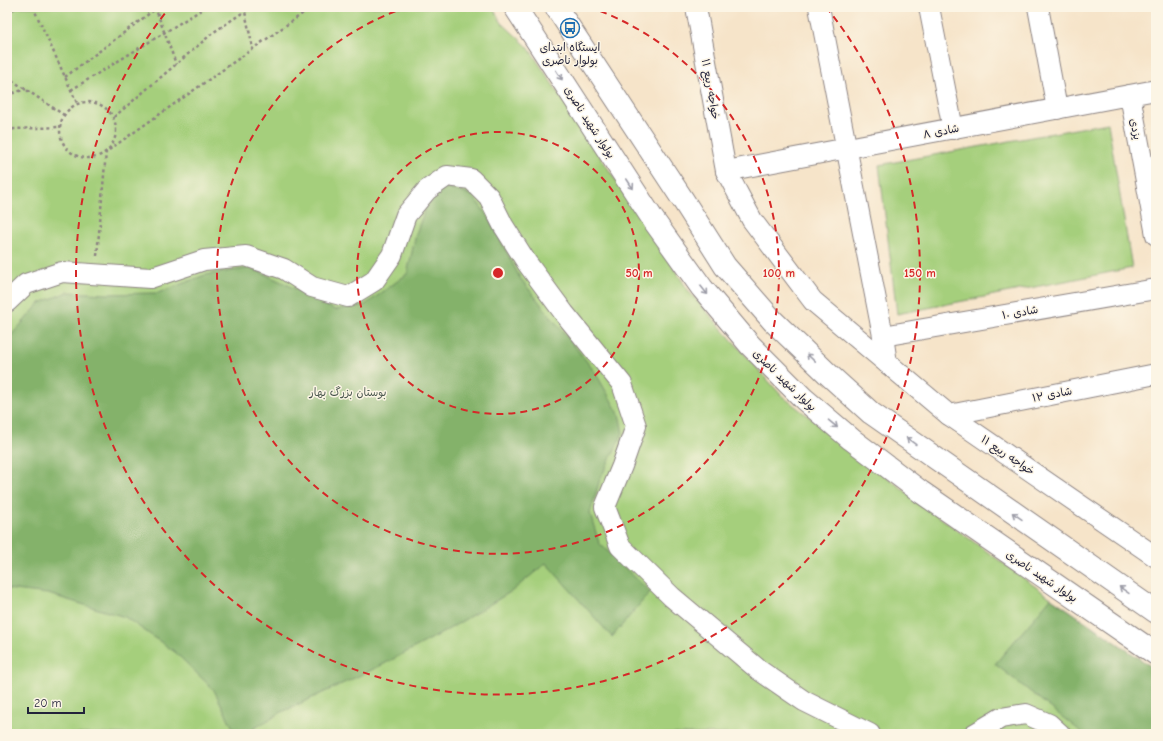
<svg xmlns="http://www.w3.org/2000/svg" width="1163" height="741" font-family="'Comic Neue','Playpen Sans Arabic',sans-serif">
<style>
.green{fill:#a5cf7b;stroke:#64785b}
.forest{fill:#84b26b;stroke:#536a53}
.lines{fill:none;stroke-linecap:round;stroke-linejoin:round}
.minor-casing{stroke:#8c8382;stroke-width:22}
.major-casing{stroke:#8c8382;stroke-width:24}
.path{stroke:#8c8382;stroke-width:2.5;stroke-dasharray:3 3;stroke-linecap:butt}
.minor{stroke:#fff;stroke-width:20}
.major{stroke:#fff;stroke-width:22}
.oneway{stroke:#9c9ca7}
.ring{fill:none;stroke:#d62828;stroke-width:2;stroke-dasharray:7 5}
.labels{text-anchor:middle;stroke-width:3;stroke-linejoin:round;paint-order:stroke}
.poi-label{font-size:11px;fill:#22223b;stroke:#fcf5e5}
.street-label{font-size:11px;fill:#22223b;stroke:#fcf5e5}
.park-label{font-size:11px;fill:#49564e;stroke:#fcf5e5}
.centre{fill:#d62828;stroke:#fcf5e5;stroke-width:2}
.ring-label{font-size:12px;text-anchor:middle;font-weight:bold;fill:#d62828;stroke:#fcf5e5;stroke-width:3;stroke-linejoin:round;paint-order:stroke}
</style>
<rect width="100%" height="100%" fill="#fcf5e5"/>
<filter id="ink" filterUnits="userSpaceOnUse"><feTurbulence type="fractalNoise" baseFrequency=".025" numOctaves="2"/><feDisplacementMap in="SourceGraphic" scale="8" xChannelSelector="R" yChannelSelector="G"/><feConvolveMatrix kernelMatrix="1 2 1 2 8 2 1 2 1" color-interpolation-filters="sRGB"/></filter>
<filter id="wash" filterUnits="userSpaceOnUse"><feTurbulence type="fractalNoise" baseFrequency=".012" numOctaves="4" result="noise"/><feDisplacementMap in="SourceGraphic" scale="16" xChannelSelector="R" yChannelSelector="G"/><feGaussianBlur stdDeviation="0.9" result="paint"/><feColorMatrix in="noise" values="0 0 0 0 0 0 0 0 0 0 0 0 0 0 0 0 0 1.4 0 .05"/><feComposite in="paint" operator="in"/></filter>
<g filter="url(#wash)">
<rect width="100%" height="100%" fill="#f6e4c9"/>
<g class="green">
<polygon points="7,7 492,7 502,23 528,47 690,293 782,396 927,508 1051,598 1156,670 1156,734 7,734"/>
<polygon points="1108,123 1132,268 897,314 879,165"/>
</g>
<g class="forest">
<polygon points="444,188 472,195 489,218 520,278 595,372 619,414 623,433 600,479 590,513 599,543 650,592 612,637 546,563 512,591 444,632 382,665 282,712 253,729 256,734 236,734 214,690 175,652 125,617 48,594 7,589 7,340 40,303 68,292 106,294 158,293 205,275 251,268 286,284 335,310 365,305 407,274 416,234 426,206"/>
<polygon points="1051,598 1156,670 1156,734 1084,734 995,664"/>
</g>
</g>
<g filter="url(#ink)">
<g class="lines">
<g class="minor-casing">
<g id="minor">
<polyline points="696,7 726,171 752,220 813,301 887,363"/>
<polyline points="819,7 883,336 887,363 949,415 1156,557"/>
<polyline points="929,7 953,129"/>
<polyline points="1038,7 1057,109"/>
<polyline points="1130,95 1156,235"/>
<polyline points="726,171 1156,90"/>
<polyline points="7,302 26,284 62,272 150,278 204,260 246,256 284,269 312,287 348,297 374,281 392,255 406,215 427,190 447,176 471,179 489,197 503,225 527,263 564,313 622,384 636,426 622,466 605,507 620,546 672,597 759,670 804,701 870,734"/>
<polyline points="883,336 1156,289"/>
<polyline points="949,415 1156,374"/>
<polyline points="974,734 1001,718 1026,714 1049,724 1060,734"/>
</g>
</g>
<g class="major-casing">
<g id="major">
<polyline points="515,7 654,221 702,288 750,345 804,399 851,439 921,492 1156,654"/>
<polyline points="556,7 683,200 725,266 773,321 828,374 871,413 1156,612"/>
</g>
</g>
<g class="path">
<polyline points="33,7 77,103"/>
<polyline points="155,7 176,64"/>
<polyline points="244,7 253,49"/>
<polyline points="7,12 18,7"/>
<polyline points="7,77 64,115"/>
<polyline points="65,77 158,7"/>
<polyline points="71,90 206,7"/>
<polyline points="7,95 26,89"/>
<circle cx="88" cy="130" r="28"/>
<polyline points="114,117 214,32 251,7"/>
<polyline points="7,132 14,129 60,127"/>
<polyline points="97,256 106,152 312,7"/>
</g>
<use href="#minor" class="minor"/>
<use href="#major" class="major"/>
</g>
<defs><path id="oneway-shaft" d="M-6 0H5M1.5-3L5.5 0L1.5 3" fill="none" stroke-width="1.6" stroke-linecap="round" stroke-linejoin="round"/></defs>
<g class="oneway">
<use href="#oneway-shaft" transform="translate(559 75) rotate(57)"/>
<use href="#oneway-shaft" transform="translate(630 184) rotate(57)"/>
<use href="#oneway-shaft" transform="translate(704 290) rotate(51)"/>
<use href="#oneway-shaft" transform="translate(811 358) rotate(-136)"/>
<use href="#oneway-shaft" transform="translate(833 424) rotate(40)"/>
<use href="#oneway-shaft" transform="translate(911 441) rotate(-144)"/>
<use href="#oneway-shaft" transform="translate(1017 516) rotate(-145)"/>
<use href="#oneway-shaft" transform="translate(1124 590) rotate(-145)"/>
</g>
</g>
<g class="ring">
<circle cx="498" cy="273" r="141"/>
<path d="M589 7A281 281 0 1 1 407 7"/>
<path d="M826 7A422 422 0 1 1 170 7"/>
</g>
<defs>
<g id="bus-ring" transform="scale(1)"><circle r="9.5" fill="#fcf5e5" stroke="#1f6fb2" stroke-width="1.5"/><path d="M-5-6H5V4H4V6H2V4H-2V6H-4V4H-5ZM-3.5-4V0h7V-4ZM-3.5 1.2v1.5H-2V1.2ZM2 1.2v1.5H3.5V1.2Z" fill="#1f6fb2"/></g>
</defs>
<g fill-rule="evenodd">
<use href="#bus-ring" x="570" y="28"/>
</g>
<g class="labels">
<g class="poi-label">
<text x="570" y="51">ایستگاه ابتدای<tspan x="570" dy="13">بولوار ناصری</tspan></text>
</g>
<g class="street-label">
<text transform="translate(711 89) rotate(80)" y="4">خواجه ربیع ۱۱</text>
<text transform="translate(590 122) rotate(57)" y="4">بولوار شهید ناصری</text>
<text transform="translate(1136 129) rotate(79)" y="4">یزدی</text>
<text transform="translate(941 131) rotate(-11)" y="4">شادی ۸</text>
<text transform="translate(1020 312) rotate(-10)" y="4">شادی ۱۰</text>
<text transform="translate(785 380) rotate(44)" y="4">بولوار شهید ناصری</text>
<text transform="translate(1052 394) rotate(-11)" y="4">شادی ۱۲</text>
<text transform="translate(1008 455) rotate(34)" y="4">خواجه ربیع ۱۱</text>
<text transform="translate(1042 576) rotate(34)" y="4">بولوار شهید ناصری</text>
</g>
<g class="park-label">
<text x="348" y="396">بوستان بزرگ بهار</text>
</g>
</g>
<circle cx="498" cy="273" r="6" class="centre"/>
<g class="ring-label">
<text x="639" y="277">50 m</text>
<text x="779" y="277">100 m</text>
<text x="920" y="277">150 m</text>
</g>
<rect width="1163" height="741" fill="none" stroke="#fcf5e5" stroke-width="24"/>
<path d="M28 707v6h56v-6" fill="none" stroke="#22223b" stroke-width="2"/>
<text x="34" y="707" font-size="12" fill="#22223b" stroke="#fcf5e5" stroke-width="3" paint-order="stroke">20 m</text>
</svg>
